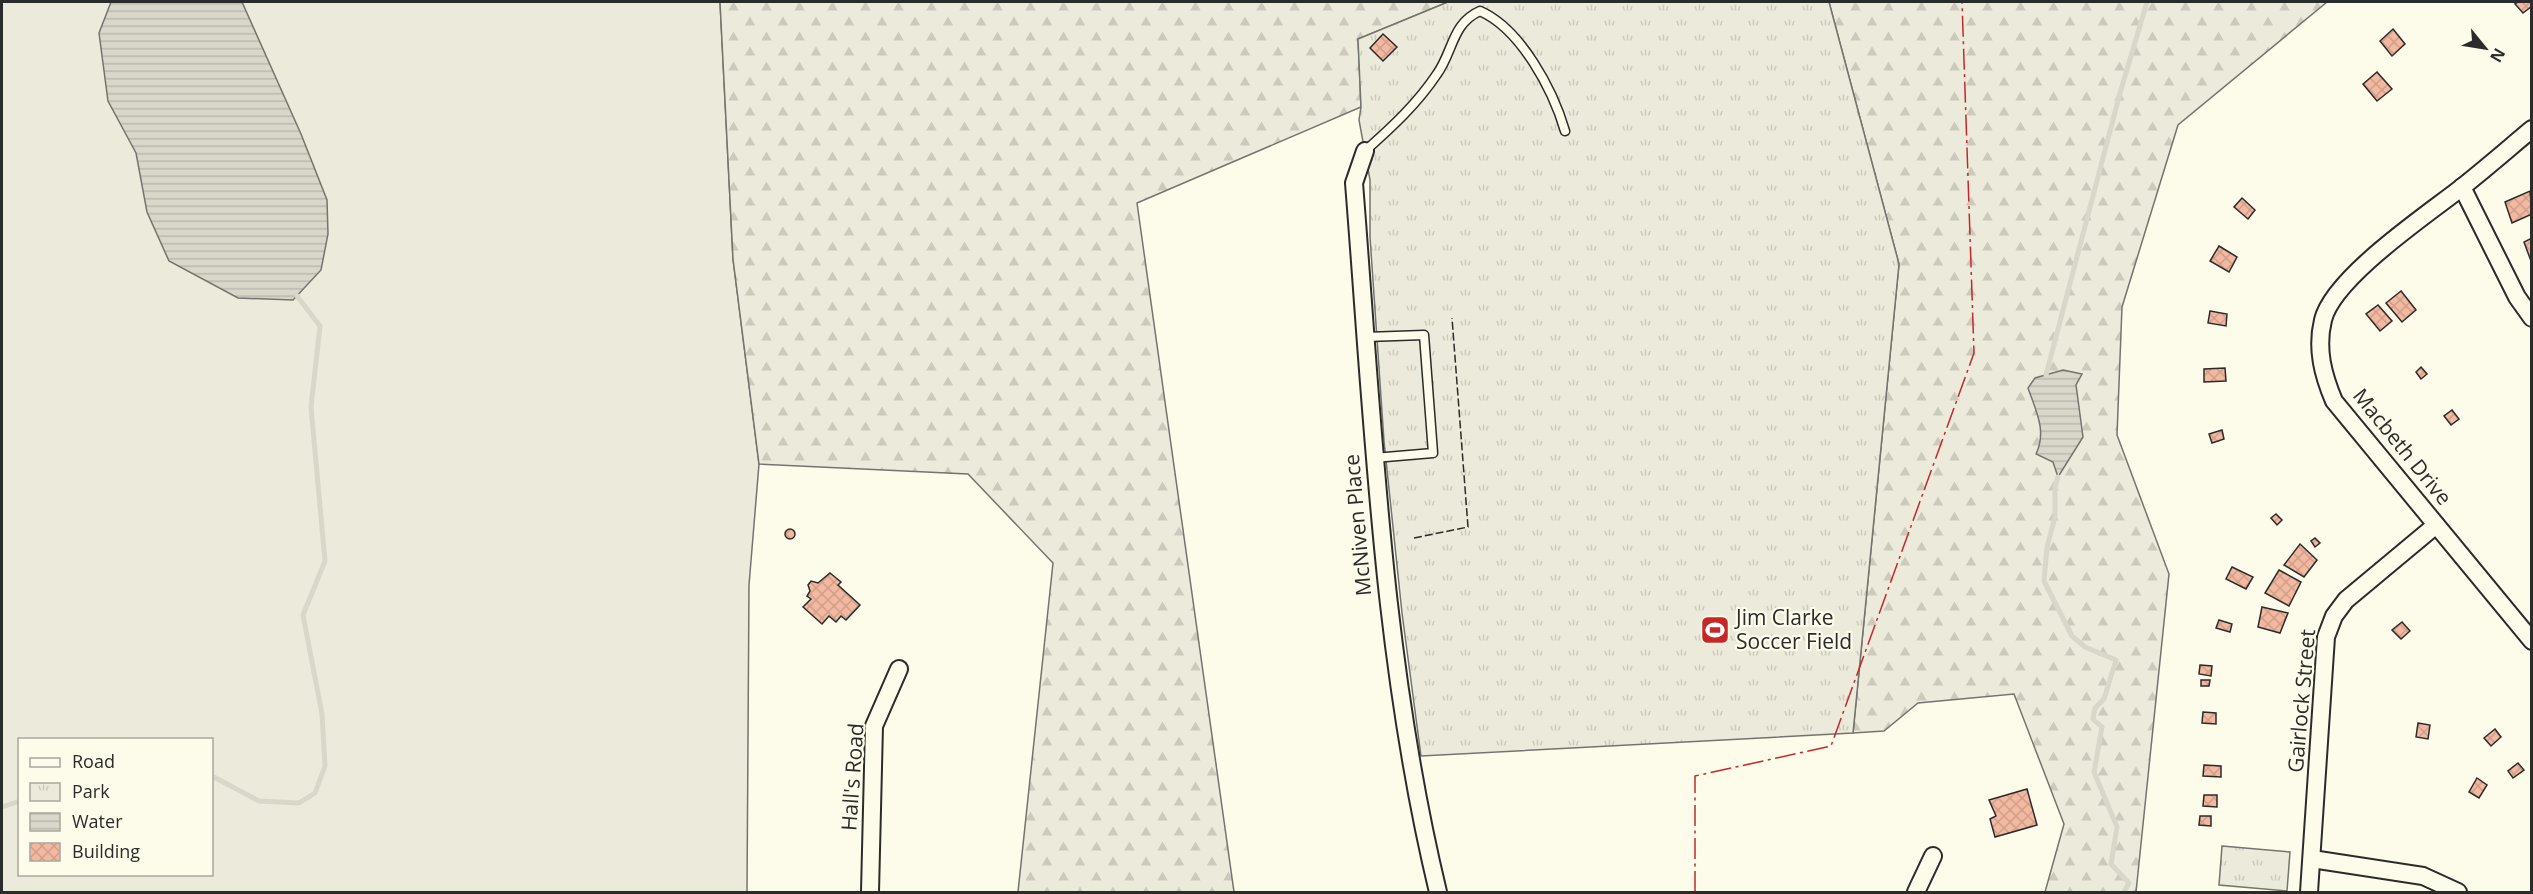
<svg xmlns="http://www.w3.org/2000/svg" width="2533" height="894" font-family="'Open Sans',sans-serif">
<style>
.grass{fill:#ecebdb;stroke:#74746e;stroke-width:1.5;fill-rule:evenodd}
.forest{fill:url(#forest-firs);stroke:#74746e;stroke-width:1.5}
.park{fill:url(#park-tufts);stroke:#74746e;stroke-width:1.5}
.water{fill:url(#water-rules);stroke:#74746e;stroke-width:1.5}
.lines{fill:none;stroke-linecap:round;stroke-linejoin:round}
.stream{stroke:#d8d7c9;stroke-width:5}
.building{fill:url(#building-cross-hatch);stroke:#2b2b2b;stroke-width:1.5}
.service-casing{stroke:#2b2b2b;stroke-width:11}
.minor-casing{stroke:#2b2b2b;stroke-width:20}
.service{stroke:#fdfbea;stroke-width:8}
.minor{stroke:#fdfbea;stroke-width:16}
.fence{stroke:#2b2b2b;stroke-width:1.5;stroke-dasharray:8 3;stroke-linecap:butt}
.power{stroke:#c62828;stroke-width:1.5;stroke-dasharray:21 4.5 3 4.5;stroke-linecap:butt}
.labels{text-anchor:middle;stroke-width:4.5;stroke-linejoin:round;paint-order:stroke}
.street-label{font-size:21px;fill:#2b2b2b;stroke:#fdfbea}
.poi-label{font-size:21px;fill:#2b2b2b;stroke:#fdfbea;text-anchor:start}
</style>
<defs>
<pattern id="forest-firs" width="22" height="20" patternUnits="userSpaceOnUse" patternTransform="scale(1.5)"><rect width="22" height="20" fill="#ecebdb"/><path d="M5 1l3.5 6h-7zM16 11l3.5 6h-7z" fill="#cbcabc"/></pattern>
<pattern id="park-tufts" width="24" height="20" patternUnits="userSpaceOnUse" patternTransform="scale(1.5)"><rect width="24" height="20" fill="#ecebdb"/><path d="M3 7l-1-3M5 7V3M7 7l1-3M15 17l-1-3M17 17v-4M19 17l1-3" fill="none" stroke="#cbcabc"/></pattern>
<pattern id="water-rules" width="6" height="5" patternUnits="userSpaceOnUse" patternTransform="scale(1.5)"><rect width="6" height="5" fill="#d8d7c9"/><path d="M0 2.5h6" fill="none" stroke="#bab9ad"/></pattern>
<pattern id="building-cross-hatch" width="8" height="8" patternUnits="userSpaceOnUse" patternTransform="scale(1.5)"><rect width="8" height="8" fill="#f2b8a0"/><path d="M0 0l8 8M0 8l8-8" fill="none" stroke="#d09e8a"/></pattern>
</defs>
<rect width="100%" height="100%" fill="#fdfbea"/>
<path class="grass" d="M2,2H720L733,259L759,464L749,585L747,892H2ZM20,740H212V874H20Z"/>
<g class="forest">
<polygon points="720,2 1448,2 1358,39 1361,107 1137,203 1234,892 1018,892 1053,563 968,474 759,464 733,259"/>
<polygon points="1829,2 2327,2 2178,125 2122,307 2117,435 2169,574 2136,892 2045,892 2064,824 2014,694 1918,703 1884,731 1853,733 1899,264"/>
</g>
<g class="park">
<polygon points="1448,2 1829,2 1899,264 1853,733 1421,756 1402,613 1384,441 1370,237 1370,180 1359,120 1361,107 1358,39"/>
<polygon points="2222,846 2290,852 2287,891 2219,885"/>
</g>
<g class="water">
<polygon points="111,2 242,2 301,134 327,200 328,234 321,270 293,300 238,298 169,261 147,212 136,153 108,101 99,33"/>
<path d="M2063,370L2082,374L2076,385L2083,437L2058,477L2053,462L2036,454C2047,431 2036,411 2028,388L2035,378Z"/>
</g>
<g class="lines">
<g class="stream">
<polyline points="2046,375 2120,93 2147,2"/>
<polyline points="2058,477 2055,487 2055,517 2047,547 2044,581 2072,636 2085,647 2116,660 2104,699 2095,708 2093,719 2102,727 2094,772 2117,827 2111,864 2129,883 2124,892"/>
<polyline points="212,776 259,801 299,803 315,793 325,766 322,714 303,615 325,561 311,407 320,326 297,296"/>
<polyline points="2,807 20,801"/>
</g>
</g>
<g class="building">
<polygon points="2518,2 2531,2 2532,6 2523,13 2515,4"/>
<polygon points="2393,29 2405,44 2392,56 2380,41"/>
<polygon points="1383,34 1397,47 1383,61 1370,48"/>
<polygon points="2377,72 2392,89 2377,101 2363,84"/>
<polygon points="2530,191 2532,214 2512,223 2505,202"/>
<polygon points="2242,198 2255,210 2248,219 2234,207"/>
<polygon points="2532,238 2532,261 2531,261 2524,242"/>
<polygon points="2219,246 2237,257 2229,272 2210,261"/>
<polygon points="2401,291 2416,310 2402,322 2386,303"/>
<polygon points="2378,305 2392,321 2380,331 2366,314"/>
<polygon points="2210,311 2227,314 2226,326 2208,323"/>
<polygon points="2421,367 2427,374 2421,379 2416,372"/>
<polygon points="2225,368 2226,381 2204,382 2204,369"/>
<polygon points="2452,410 2459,419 2451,425 2444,416"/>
<polygon points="2222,430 2224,439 2212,443 2209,434"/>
<polygon points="2276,514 2282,520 2277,525 2271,518"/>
<circle cx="790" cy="534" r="5"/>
<polygon points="2315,538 2320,543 2315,547 2311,541"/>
<polygon points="2300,544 2317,560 2304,577 2284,565"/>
<polygon points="2232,567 2253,577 2246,589 2226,579"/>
<polygon points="2279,570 2301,582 2289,606 2265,593"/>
<polygon points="830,573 841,582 838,585 860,605 846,620 841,616 836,622 829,616 822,624 803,607 811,599 807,596 810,591 808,585 811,581 818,583"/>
<polygon points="2262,607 2288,613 2280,633 2258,627"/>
<polygon points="2219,620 2232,624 2230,632 2216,628"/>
<polygon points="2402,622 2410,631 2401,639 2392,630"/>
<polygon points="2200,665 2212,666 2211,676 2199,674"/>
<polygon points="2201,680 2210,680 2209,686 2201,686"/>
<polygon points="2203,712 2216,713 2216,724 2202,723"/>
<polygon points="2418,723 2430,725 2428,739 2416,737"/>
<polygon points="2495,729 2501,737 2491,746 2484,738"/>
<polygon points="2518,763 2524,770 2513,778 2508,771"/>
<polygon points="2204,765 2221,766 2221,777 2203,776"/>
<polygon points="2477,778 2487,785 2479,798 2469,792"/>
<polygon points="2027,789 2037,825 1995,837 1990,819 1996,816 1989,800"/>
<polygon points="2204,795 2217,795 2217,807 2203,806"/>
<polygon points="2200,816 2211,816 2211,826 2199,825"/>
</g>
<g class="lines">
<g class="service-casing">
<g id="service">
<path d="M1365,151C1392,127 1417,104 1437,74C1453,52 1452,23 1480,11C1521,29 1553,90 1565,131"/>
<polyline points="1366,337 1424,335 1433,453 1374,458"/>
</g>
</g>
<g class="minor-casing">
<g id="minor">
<path d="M2532,129C2508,149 2485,169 2461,188C2425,216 2333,278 2323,320C2316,349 2323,375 2334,401L2532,641"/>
<path d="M1365,151L1354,183C1373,420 1382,660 1438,892"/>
<polyline points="2462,187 2517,297 2532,318"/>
<polyline points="2312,859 2423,876 2458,892"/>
<polyline points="870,892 874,726 899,669"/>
<polyline points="1916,892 1933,856"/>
<polyline points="2309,892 2326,637 2334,616 2346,600 2436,525"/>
</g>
</g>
<use href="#service" class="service"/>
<use href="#minor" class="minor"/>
<polyline class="fence" points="1414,538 1468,527 1452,318"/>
<polyline class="power" points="1695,892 1695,776 1831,746 1974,353 1962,2"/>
</g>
<defs>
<g id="stadium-square" transform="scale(1.5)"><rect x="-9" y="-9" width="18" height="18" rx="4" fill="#c62828" stroke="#fdfbea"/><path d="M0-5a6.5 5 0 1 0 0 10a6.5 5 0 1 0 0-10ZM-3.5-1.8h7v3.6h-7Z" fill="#fff"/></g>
</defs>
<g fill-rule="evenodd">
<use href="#stadium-square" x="1715" y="630"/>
</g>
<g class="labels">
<g class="street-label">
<text transform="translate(2402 447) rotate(51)" y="7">Macbeth Drive</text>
<text transform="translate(1358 525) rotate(-95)" y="7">McNiven Place</text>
<text transform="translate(2302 701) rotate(-85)" y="7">Gairlock Street</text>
<text transform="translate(853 777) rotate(-86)" y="7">Hall's Road</text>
</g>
<g class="poi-label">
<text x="1736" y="625">Jim Clarke<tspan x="1736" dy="24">Soccer Field</tspan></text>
</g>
</g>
<rect width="2533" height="894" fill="none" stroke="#2b2b2b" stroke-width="6"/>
<rect x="18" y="738" width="195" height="138" fill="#fdfbea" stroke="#a9a89e" stroke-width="1.5"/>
<rect x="30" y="758" width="30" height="9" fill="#fdfbea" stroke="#a9a89e" stroke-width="1.5"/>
<text x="72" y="768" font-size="18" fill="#2b2b2b">Road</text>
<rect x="30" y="783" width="30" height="18" fill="url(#park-tufts)" stroke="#a9a89e" stroke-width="1.5"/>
<text x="72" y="798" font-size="18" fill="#2b2b2b">Park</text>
<rect x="30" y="813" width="30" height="18" fill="url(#water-rules)" stroke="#a9a89e" stroke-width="1.5"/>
<text x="72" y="828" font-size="18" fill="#2b2b2b">Water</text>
<rect x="30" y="843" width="30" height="18" fill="url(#building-cross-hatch)" stroke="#a9a89e" stroke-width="1.5"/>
<text x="72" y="858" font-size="18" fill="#2b2b2b">Building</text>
<g transform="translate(2485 48) rotate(120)" stroke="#fdfbea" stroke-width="4.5" paint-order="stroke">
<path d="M0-4.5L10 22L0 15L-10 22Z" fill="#2b2b2b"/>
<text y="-9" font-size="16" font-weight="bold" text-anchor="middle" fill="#2b2b2b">N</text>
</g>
</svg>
